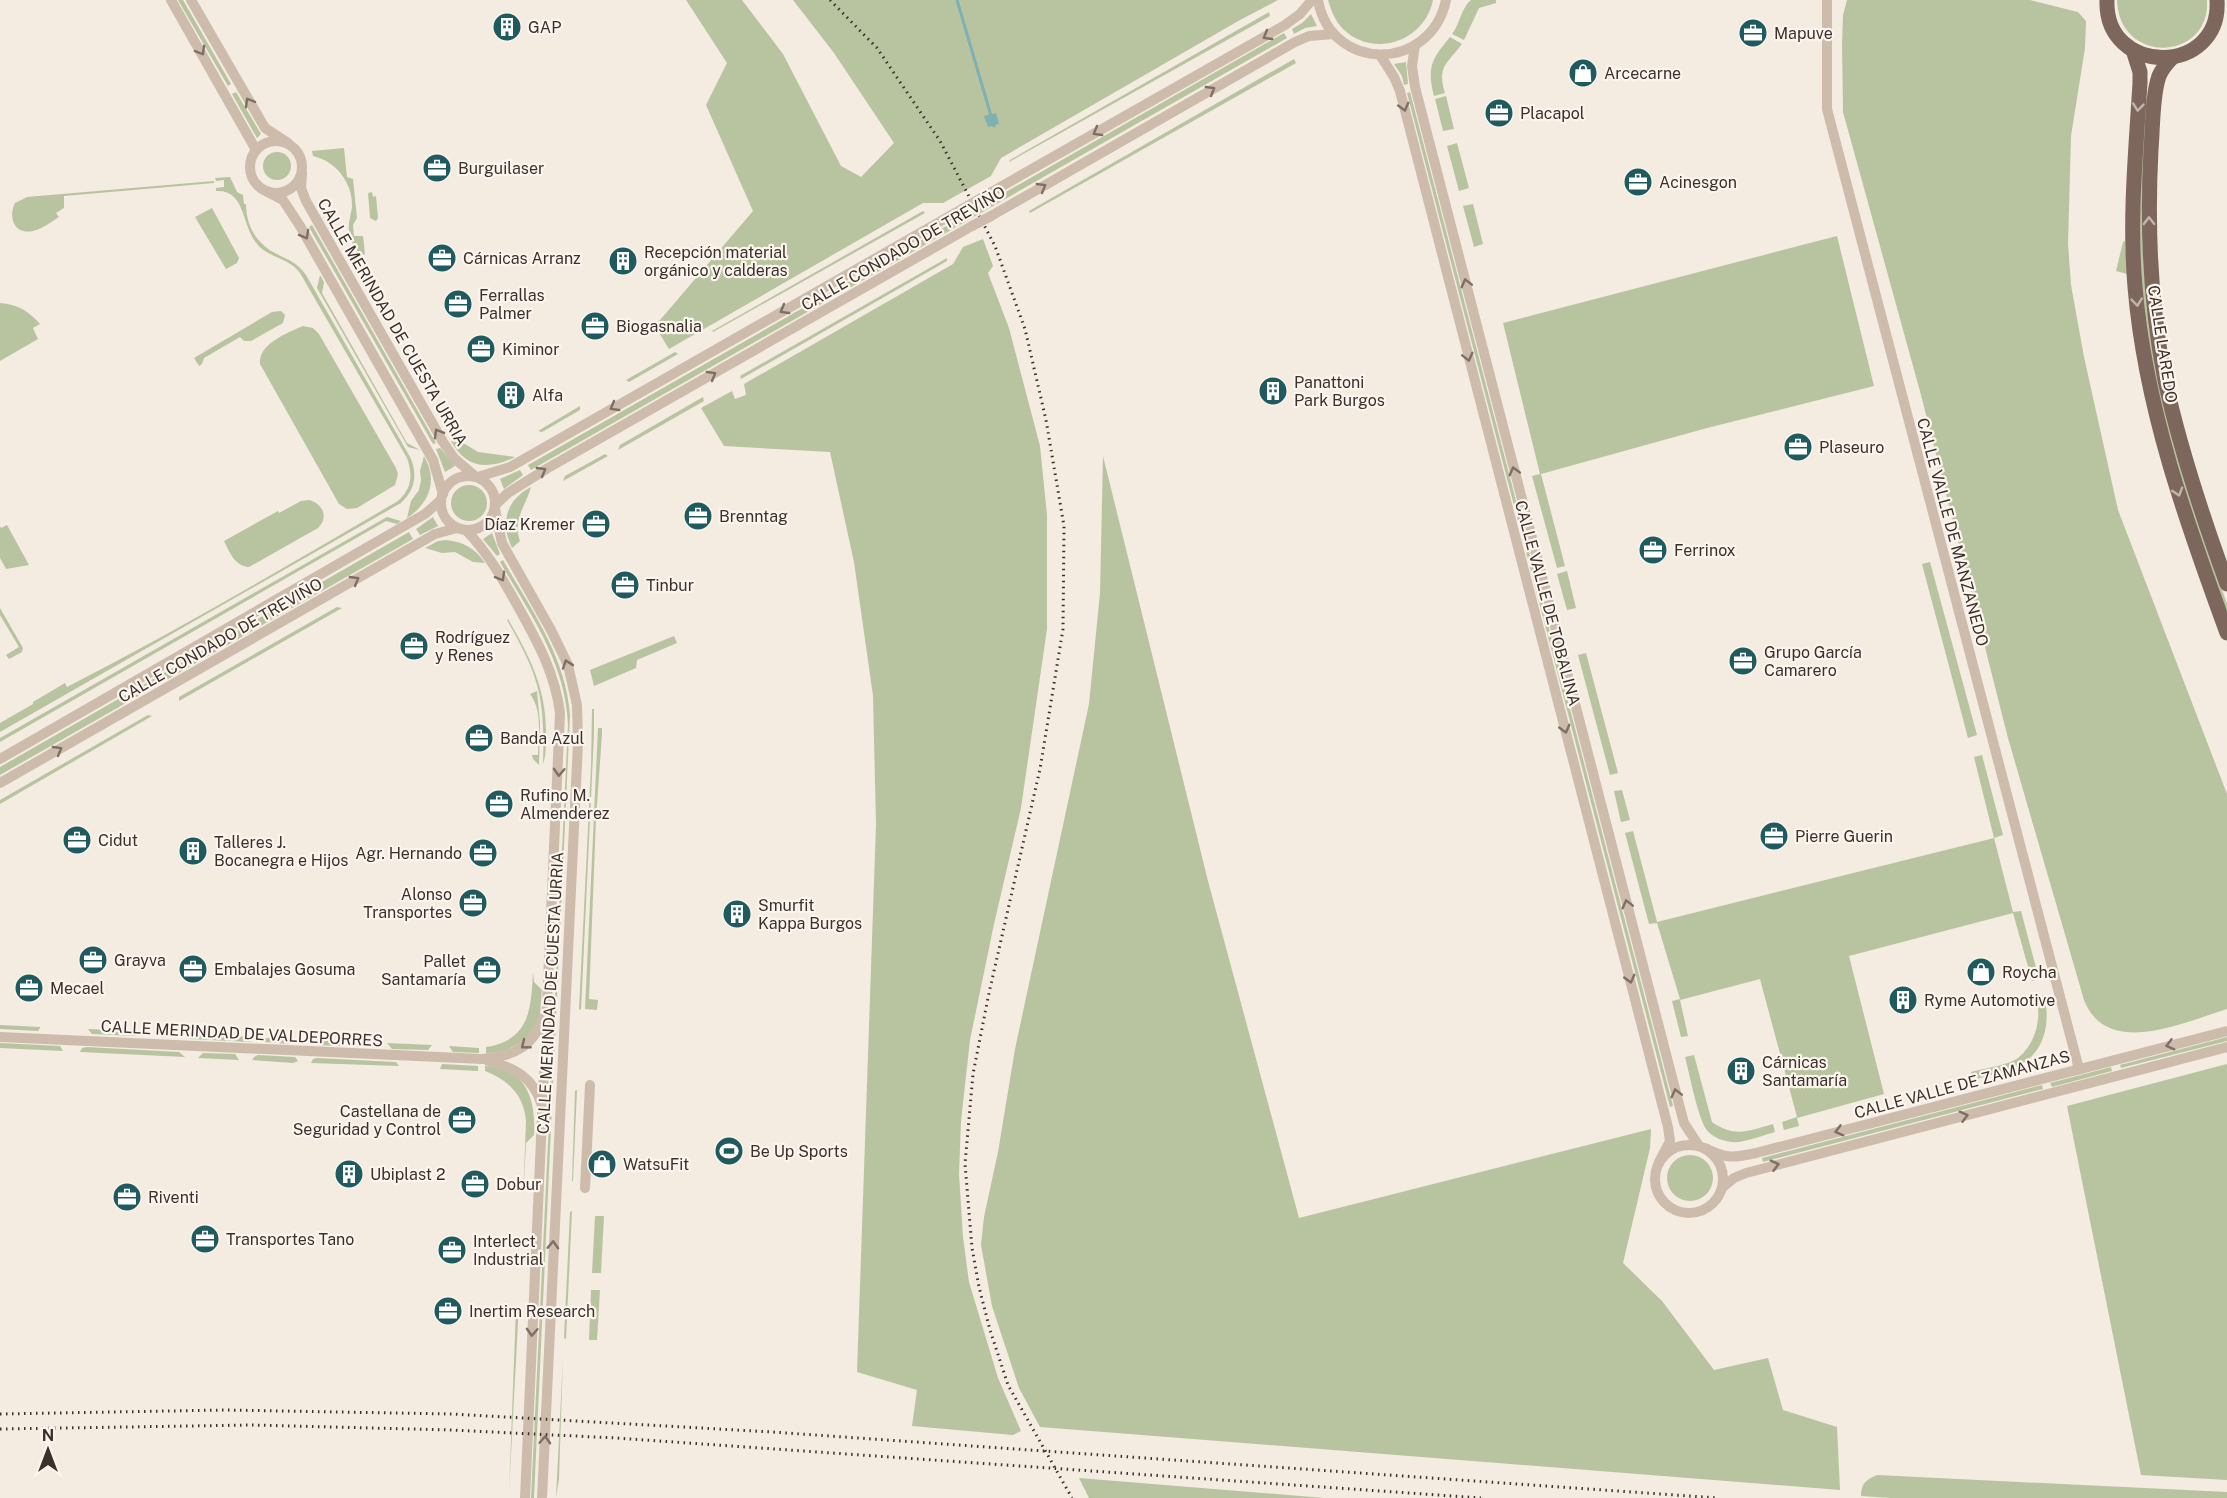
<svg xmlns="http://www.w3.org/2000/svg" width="2227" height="1498" font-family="'Public Sans',sans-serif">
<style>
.green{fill:#b8c4a0}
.water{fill:#7fb0b2}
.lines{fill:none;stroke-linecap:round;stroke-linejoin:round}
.stream{stroke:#7fb0b2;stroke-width:3}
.street{stroke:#cdbbac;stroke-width:10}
.primary{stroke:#7d675c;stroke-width:15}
.rail{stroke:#3b302b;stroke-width:3;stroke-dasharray:1.5 4.5;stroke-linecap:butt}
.street-bridge{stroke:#cdbbac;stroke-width:10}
.oneway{stroke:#7d6f65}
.oneway2{stroke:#c2b5ac}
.labels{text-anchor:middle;stroke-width:4.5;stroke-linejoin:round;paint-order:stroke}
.poi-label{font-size:16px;fill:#3b302b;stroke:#fbf5ee;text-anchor:start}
.street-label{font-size:16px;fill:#3b302b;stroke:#fbf5ee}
</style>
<rect width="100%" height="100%" fill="#f4ebe1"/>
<g class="green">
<polygon points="178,0 183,0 231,84 228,86"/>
<polygon points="686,0 742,0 783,54 841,166 861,177 894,143 834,53 793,0 1278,0 1240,20 1001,158 991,176 943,203 923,203 669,349 655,326 753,211 706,105 727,63"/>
<path d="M1328,0H1433C1425,41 1374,59 1343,29C1335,21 1331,10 1328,0Z"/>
<path d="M1471,0H1496V3L1479,8L1464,40L1452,34C1460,24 1461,8 1471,0Z"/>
<path d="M1847,0H2030L2078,12L2086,21L2085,48L2071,136L2068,244L2071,285L2084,357L2118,510L2227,794V1009C2184,1022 2107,1059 2084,1000L2008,738L1921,395L1843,112L1842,45L1843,15Z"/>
<path d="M2117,0H2207C2211,61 2119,66 2117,0Z"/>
<polygon points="1269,12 1270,16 1009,162 1010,160"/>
<polygon points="1311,14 1317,26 1305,28 1294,34 1292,29 1302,23"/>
<polygon points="1284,33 1287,38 531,470 528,465"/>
<path d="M1450,37L1462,44C1447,64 1437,66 1445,93L1434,96C1427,67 1431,60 1450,37Z"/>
<polygon points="1294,59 1296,63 1030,213 1029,211"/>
<polygon points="1406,62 1408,84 1404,85 1402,76 1394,64"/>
<polygon points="236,92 261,134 257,138 232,94"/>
<polygon points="1410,92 1673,1106 1670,1107 1407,93"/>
<polygon points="1446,96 1454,129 1443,131 1435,99"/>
<path d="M2146,99H2149L2143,243L2210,555L2227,604V617C2191,512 2153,406 2142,295C2135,230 2142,164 2146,99Z"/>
<polygon points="1457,143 1469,188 1459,191 1447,146"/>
<path d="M344,148L347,177L353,179L357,218L353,225L354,236H363L365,254L360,256C356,248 349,240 349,231C348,223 351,215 352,207C353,183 336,161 313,156L312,151Z"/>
<circle cx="277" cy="166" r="14"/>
<path d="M230,177L237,192L243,195L244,204H246C246,225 256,243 275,253C288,260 297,262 306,275L410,457C418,474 415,490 401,503L0,732V723L33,704V702L65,683L67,687C180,629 289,565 398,501C412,488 413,475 407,458L300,273C290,259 274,259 261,248C240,230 248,189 216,191V188L224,187V180L216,181L215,178Z"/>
<path d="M214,181V183L64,196V208L56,213L59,217C51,222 42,229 33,231C14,235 8,217 15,203L27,197Z"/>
<polygon points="372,192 373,197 376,196 378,218 376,221 370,218 368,193"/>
<polygon points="1473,204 1483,244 1474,247 1463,206"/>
<polygon points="212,208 239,258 237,263 226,269 195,217"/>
<polygon points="923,211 925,213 713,332 712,331"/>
<polygon points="312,225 436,443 433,444 309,227"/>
<polygon points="1837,236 1874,386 1707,428 1541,474 1565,566 1557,568 1532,476 1540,474 1503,323"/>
<polygon points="983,239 993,266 988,273 1009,328 1040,446 1047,515 1047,629 1021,808 994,924 970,1040 961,1121 959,1174 963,1237 969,1282 998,1378 1021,1431 1013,1435 912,1426 917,1390 857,1372 876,824 873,696 854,562 830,452 724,446 701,408 732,391 735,399 746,395 744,384 953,264 963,247"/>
<polygon points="2125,241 2127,274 2116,271 2123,242"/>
<polygon points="947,258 947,261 741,379 740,376"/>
<polygon points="320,275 324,282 322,293 407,443 420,450 408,447 317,288"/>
<path d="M0,303C17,304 29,311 40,324L33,328L38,339L0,361Z"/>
<polygon points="281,311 285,315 283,323 251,341 244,341 240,337 204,358 202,364 199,366 194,358 272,312"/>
<path d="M303,326L313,328L319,334L396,468L398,474L395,485L357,508L347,509L339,504L260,364C258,344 287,333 303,326Z"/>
<polygon points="675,352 678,354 629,382 626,380"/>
<polygon points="703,397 704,401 618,450 620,445"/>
<polygon points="580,406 580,410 542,432 538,431"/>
<path d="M451,441L465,444L478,452L515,457C489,470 466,469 451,441Z"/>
<polygon points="440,448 455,466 445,472 436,449"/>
<polygon points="605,454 608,456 563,481 565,476"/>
<path d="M424,456C438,480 430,503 407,518L411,501L419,490L421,480L420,471Z"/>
<polygon points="1103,456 1208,881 1299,1218 1651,1129 1650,1148 1623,1263 1662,1301 1714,1370 1768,1358 1783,1410 1837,1427 1840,1490 1040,1427 1019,1388 992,1306 981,1245 984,1217 998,1152 1015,1049 1089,704 1100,593"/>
<polygon points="520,470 523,475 504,489 500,479"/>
<circle cx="469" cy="503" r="18"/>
<path d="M531,487C526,506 512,520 520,541L512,548C500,523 506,500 531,487Z"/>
<path d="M309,500C323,504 329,517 318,528L249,567C235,566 230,553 224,541L278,511L279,513L301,501Z"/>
<polygon points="387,517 401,521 397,524 386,521 0,742 0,738"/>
<polygon points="433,517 438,526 420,535 416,529"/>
<polygon points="7,525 29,565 6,569 0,558 0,526 1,528"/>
<polygon points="409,532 413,539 0,775 0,767"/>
<polygon points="492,533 500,554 497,556 483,539"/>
<path d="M446,540C464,542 475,548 485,563L473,562L455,552L442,553L425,548L438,541Z"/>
<path d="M503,560C531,609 566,657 570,715L534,1498H531L568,725C566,663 530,614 500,562Z"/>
<polygon points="1930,562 1977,735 1968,738 1922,564"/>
<polygon points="1567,571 1576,608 1567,610 1557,574"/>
<polygon points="337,607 342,608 179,701 179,697"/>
<polygon points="0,608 23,648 22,652 9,659 6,655 19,647 0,615"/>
<path d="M508,619C531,659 547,690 546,737C546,745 546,756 543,764C545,698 540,678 507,620Z"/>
<polygon points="674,636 677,643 637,660 636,668 594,686 590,670"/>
<polygon points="1586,653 1618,773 1610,775 1578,655"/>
<path d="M537,691L540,723L539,765L533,759L532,755H538C538,734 543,712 530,694Z"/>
<polygon points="592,709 594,709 594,735 581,1010 579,1009 591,767"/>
<polygon points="148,715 152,716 0,804 0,800"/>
<polygon points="598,728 602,728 602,734 596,819 589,999 598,1000 597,1010 585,1009"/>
<polygon points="1982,755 2003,835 1994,838 2013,912 2021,911 2039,979 2032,981 2013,913 1849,956 1884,1094 1797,1118 1799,1126 1784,1130 1782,1122 1797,1117 1760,979 1680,1000 1688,1036 1681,1037 1672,1001 1680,999 1657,923 1649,924 1625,833 1633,831 1657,922 1994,838 1974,757"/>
<polygon points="1622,790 1630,820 1621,822 1614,791"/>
<path d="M533,972L534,982L542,990C541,997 541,1006 540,1014C534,1039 510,1053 486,1053V1047C530,1040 531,1009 533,972Z"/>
<path d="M2044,995C2050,1019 2047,1048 2023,1063C2009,1072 1989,1075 1973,1080L1971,1072C1982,1069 2009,1065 2018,1058C2036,1043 2042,1019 2036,997Z"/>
<polygon points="0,1025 40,1027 40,1028 38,1031 0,1029"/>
<polygon points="88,1029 138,1031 136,1036 92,1034"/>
<polygon points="186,1034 253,1037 253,1038 250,1042 190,1039"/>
<polygon points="2227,1037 2227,1041 2121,1068 2120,1065"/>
<polygon points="264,1038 295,1039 290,1044 265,1042"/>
<polygon points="314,1040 347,1042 342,1046 314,1045"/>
<polygon points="0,1043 60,1046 63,1051 0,1048"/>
<polygon points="387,1043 432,1045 428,1050 392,1049"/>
<polygon points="449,1046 479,1048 479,1053 453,1052"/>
<polygon points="87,1047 179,1052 185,1057 80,1052 82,1048"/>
<polygon points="203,1053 235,1054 239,1060 198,1058"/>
<polygon points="258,1055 295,1057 298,1061 293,1063 252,1060 254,1057"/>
<path d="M1694,1055L1712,1122C1735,1138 1748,1131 1773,1124L1775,1132C1764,1135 1751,1140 1739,1142C1728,1143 1713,1139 1706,1129C1697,1114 1690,1076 1685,1057Z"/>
<polygon points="317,1058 396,1062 399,1066 311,1063 313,1059"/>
<polygon points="442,1064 478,1066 478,1071 440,1069"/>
<polygon points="2227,1064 2227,1480 2141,1475 2067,1106"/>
<path d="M485,1066C527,1067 536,1101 534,1135L526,1143L523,1201L526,1121C524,1095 508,1080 485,1071Z"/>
<polygon points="2111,1067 2112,1071 2052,1087 2050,1083"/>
<polygon points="2042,1085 2043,1089 1763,1162 1762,1158"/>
<polygon points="577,1090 573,1181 572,1181 575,1091"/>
<circle cx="1690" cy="1178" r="23"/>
<polygon points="572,1211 566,1339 564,1338 570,1212"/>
<polygon points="595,1216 604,1216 601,1273 592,1273"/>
<polygon points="591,1290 600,1290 597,1340 589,1340"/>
<polygon points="516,1309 518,1310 518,1322 509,1492"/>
<polygon points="563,1358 559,1479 556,1498"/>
<path d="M1877,1475L2227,1492V1498H1891L1861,1496C1861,1483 1866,1480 1877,1475Z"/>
<polygon points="1079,1478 1325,1498 1089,1498"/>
</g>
<polygon class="water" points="996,113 999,124 988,127 984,116"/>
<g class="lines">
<polyline class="stream" points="957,0 994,126"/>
<g class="street">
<polyline points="171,0 256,150"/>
<polyline points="191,0 265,128 288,143"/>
<path d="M1318,0C1331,73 1431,72 1446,0"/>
<polyline points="1827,0 1827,109 2079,1069"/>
<polyline points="1415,45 1412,66 1415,87 1680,1108 1684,1123 1699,1146"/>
<polyline points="1380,55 1394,77 1400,91 1668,1127 1670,1141 1659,1162"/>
<circle cx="276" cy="167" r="26"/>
<polyline points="302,174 301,188 306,201 443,442 454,458 476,477"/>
<polyline points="268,192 283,200 300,226 433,460 443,494"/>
<polyline points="981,198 1285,25 1300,14 1312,0"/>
<polyline points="991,216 1295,42 1309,36 1334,34"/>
<circle cx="468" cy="503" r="27"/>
<polyline points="478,477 510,467 962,209"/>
<polyline points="495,505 508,493 548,468 972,226"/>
<polyline points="495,509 502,543 551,630 568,665 577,705 578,743 542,1498"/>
<path d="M466,530C487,552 501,576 516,603C536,639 555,672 560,713L525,1498"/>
<polyline points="0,759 425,514 441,500"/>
<polyline points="0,783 435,534 457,528"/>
<path d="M0,1037L482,1059C512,1057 533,1047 543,1018"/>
<path d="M488,1061C513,1067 533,1077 541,1103"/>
<circle cx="1689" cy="1179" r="34"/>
<path d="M1705,1148C1726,1159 1734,1158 1756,1153L2227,1031"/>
<polyline points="585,1188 590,1085"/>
<polyline points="1722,1188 1734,1178 1746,1173 2227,1047"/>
</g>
<g class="primary">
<path d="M2107,0C2104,77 2222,76 2217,0"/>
<path d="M2133,50L2140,72V83C2136,151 2129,218 2135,287C2145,407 2186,521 2227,633"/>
<path d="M2172,58C2167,63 2162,69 2159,76C2152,96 2153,127 2151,149C2147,226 2150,304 2165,380C2180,449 2203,518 2227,584"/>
</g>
<g class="rail">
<polyline points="830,0 877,48 940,141 995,246 1025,329 1046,420 1064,526 1063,629 1040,769 989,993 973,1074 965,1164 972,1248 979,1287 990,1330 1008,1385 1072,1498"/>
<polyline points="0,1414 225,1410 452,1414 772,1432 1718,1498"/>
<polyline points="0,1429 252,1425 451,1430 616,1438 1481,1498"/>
</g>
<g class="street-bridge">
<polyline points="962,209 981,198"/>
<polyline points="972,226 991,216"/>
</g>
</g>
<defs><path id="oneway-chevron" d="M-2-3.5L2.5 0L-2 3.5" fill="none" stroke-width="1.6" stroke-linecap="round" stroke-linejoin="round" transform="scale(1.5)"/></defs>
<g class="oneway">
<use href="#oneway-chevron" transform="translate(1267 36) rotate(150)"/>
<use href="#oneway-chevron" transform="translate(201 51) rotate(60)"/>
<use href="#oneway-chevron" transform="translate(1211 90) rotate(-30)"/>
<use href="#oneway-chevron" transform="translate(249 102) rotate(-120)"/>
<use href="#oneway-chevron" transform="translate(1404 107) rotate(75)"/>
<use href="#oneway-chevron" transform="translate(1097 132) rotate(150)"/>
<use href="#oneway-chevron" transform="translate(1042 187) rotate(-30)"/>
<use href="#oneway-chevron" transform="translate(305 235) rotate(61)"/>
<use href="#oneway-chevron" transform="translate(1466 283) rotate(-104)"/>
<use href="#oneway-chevron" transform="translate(784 310) rotate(150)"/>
<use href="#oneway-chevron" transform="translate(1468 357) rotate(76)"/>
<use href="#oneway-chevron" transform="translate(712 375) rotate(-30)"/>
<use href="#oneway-chevron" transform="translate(614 407) rotate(150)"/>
<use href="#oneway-chevron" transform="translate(438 433) rotate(-120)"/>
<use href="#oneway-chevron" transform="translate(542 471) rotate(-30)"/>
<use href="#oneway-chevron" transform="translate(1514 471) rotate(-105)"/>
<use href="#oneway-chevron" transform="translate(501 577) rotate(60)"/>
<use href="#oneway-chevron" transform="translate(355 580) rotate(-30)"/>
<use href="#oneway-chevron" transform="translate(567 664) rotate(-109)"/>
<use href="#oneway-chevron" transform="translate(1565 729) rotate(75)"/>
<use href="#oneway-chevron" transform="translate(58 750) rotate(-30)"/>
<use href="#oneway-chevron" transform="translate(559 772) rotate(93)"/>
<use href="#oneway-chevron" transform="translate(1627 904) rotate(-104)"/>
<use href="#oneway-chevron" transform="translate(1630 979) rotate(75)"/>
<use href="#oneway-chevron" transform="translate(525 1045) rotate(141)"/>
<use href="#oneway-chevron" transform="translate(2170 1045) rotate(165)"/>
<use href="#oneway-chevron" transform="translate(1676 1093) rotate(-104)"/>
<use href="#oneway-chevron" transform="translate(1964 1116) rotate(-15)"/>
<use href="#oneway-chevron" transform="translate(1839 1131) rotate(165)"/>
<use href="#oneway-chevron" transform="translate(1775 1165) rotate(-15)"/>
<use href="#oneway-chevron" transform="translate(553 1245) rotate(-88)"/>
<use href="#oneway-chevron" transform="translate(532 1332) rotate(93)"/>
<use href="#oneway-chevron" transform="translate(545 1440) rotate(-87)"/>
</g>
<g class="oneway2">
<use href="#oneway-chevron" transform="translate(2138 107) rotate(96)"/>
<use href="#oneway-chevron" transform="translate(2149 221) rotate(-91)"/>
<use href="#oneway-chevron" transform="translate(2137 302) rotate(84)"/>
<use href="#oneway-chevron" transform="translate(2178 492) rotate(73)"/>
</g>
<defs>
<g id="building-disc" transform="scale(1.5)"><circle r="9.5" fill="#1f5a5e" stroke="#fbf5ee"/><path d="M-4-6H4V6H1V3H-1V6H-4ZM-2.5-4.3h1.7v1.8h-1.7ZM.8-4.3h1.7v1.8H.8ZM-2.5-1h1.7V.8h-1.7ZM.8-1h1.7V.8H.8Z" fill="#fff"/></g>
<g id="office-disc" transform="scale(1.5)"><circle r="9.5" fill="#1f5a5e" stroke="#fbf5ee"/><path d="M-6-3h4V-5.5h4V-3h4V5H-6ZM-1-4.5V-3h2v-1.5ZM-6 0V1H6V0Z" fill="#fff"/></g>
<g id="shop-disc" transform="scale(1.5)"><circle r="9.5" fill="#1f5a5e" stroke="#fbf5ee"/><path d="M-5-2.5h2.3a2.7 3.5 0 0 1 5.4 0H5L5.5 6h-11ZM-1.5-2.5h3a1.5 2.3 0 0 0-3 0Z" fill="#fff"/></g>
<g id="stadium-disc" transform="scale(1.5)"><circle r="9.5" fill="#1f5a5e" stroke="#fbf5ee"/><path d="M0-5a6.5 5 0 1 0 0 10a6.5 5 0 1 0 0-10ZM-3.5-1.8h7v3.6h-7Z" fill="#fff"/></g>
</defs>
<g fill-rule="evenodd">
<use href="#building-disc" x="507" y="27"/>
<use href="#office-disc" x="1753" y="33"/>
<use href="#shop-disc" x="1583" y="73"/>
<use href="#office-disc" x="1499" y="113"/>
<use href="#office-disc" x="437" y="168"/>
<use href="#office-disc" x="1638" y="182"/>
<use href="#office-disc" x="442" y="258"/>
<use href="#building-disc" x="623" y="261"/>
<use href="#office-disc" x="458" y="304"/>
<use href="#office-disc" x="595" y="326"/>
<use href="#office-disc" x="481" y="349"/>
<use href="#building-disc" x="1273" y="391"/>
<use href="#building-disc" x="511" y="395"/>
<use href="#office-disc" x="1798" y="447"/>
<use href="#office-disc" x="698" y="516"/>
<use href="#office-disc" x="596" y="524"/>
<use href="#office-disc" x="1653" y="550"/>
<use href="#office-disc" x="625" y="585"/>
<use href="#office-disc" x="414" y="646"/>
<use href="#office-disc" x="1743" y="661"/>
<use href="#office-disc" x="479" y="738"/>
<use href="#office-disc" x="499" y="804"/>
<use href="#office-disc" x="1774" y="836"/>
<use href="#office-disc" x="77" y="840"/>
<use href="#building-disc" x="193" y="851"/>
<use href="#office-disc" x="483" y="853"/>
<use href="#office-disc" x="473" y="903"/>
<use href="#building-disc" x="737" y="914"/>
<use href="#office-disc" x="93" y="960"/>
<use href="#office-disc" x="193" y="969"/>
<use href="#office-disc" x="487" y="970"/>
<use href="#shop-disc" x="1981" y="972"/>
<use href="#office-disc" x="29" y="988"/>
<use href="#building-disc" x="1903" y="1000"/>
<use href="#building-disc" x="1741" y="1071"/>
<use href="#office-disc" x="462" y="1120"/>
<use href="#stadium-disc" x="729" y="1151"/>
<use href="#shop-disc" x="602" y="1164"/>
<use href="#building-disc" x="349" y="1174"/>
<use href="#office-disc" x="475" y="1184"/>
<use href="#office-disc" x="127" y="1197"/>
<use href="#office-disc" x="205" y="1239"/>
<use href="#office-disc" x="452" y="1250"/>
<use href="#office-disc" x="448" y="1311"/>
</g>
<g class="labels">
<g class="poi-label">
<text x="528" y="33">GAP</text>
<text x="1774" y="39">Mapuve</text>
<text x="1604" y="79">Arcecarne</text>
<text x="1520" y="119">Placapol</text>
<text x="458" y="174">Burguilaser</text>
<text x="1659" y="188">Acinesgon</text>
<text x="644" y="258">Recepción material<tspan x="644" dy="18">orgánico y calderas</tspan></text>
<text x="463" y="264">Cárnicas Arranz</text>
<text x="479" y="301">Ferrallas<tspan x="479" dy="18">Palmer</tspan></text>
<text x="616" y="332">Biogasnalia</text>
<text x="502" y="355">Kiminor</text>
<text x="1294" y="388">Panattoni<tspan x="1294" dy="18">Park Burgos</tspan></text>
<text x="532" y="401">Alfa</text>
<text x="1819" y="453">Plaseuro</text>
<text x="719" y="522">Brenntag</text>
<text x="575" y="530" text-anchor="end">Díaz Kremer</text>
<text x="1674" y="556">Ferrinox</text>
<text x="646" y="591">Tinbur</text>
<text x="435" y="643">Rodríguez<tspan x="435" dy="18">y Renes</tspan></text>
<text x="1764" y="658">Grupo García<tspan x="1764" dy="18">Camarero</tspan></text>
<text x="500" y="744">Banda Azul</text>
<text x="520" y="801">Rufino M.<tspan x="520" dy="18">Almenderez</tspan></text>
<text x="1795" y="842">Pierre Guerin</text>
<text x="98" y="846">Cidut</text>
<text x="214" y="848">Talleres J.<tspan x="214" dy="18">Bocanegra e Hijos</tspan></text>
<text x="462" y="859" text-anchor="end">Agr. Hernando</text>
<text x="452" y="900" text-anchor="end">Alonso<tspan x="452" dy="18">Transportes</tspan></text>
<text x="758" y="911">Smurfit<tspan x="758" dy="18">Kappa Burgos</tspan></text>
<text x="114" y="966">Grayva</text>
<text x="466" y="967" text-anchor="end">Pallet<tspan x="466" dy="18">Santamaría</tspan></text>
<text x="214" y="975">Embalajes Gosuma</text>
<text x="2002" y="978">Roycha</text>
<text x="50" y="994">Mecael</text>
<text x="1924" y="1006">Ryme Automotive</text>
<text x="1762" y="1068">Cárnicas<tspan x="1762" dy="18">Santamaría</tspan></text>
<text x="441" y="1117" text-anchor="end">Castellana de<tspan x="441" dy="18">Seguridad y Control</tspan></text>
<text x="750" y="1157">Be Up Sports</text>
<text x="623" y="1170">WatsuFit</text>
<text x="370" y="1180">Ubiplast 2</text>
<text x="496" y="1190">Dobur</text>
<text x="148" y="1203">Riventi</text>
<text x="226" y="1245">Transportes Tano</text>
<text x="473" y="1247">Interlect<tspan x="473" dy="18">Industrial</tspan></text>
<text x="469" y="1317">Inertim Research</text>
</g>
<g class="street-label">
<text transform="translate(903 248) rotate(-30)" y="6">CALLE CONDADO DE TREVIÑO</text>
<text transform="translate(393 322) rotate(60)" y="6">CALLE MERINDAD DE CUESTA URRIA</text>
<text transform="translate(2163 344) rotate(81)" y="6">CALLE LAREDO</text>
<text transform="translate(1953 532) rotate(75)" y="6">CALLE VALLE DE MANZANEDO</text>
<text transform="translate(1548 603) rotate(75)" y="6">CALLE VALLE DE TOBALINA</text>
<text transform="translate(220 640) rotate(-30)" y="6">CALLE CONDADO DE TREVIÑO</text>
<text transform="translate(550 993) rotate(-87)" y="6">CALLE MERINDAD DE CUESTA URRIA</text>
<text transform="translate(242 1033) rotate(3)" y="6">CALLE MERINDAD DE VALDEPORRES</text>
<text transform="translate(1962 1084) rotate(-15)" y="6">CALLE VALLE DE ZAMANZAS</text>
</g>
</g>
<g transform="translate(48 1450)" stroke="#fbf5ee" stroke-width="4.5" paint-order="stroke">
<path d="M0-4.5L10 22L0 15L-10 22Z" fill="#3b302b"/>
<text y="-9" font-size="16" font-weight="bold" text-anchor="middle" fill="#3b302b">N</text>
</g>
</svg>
